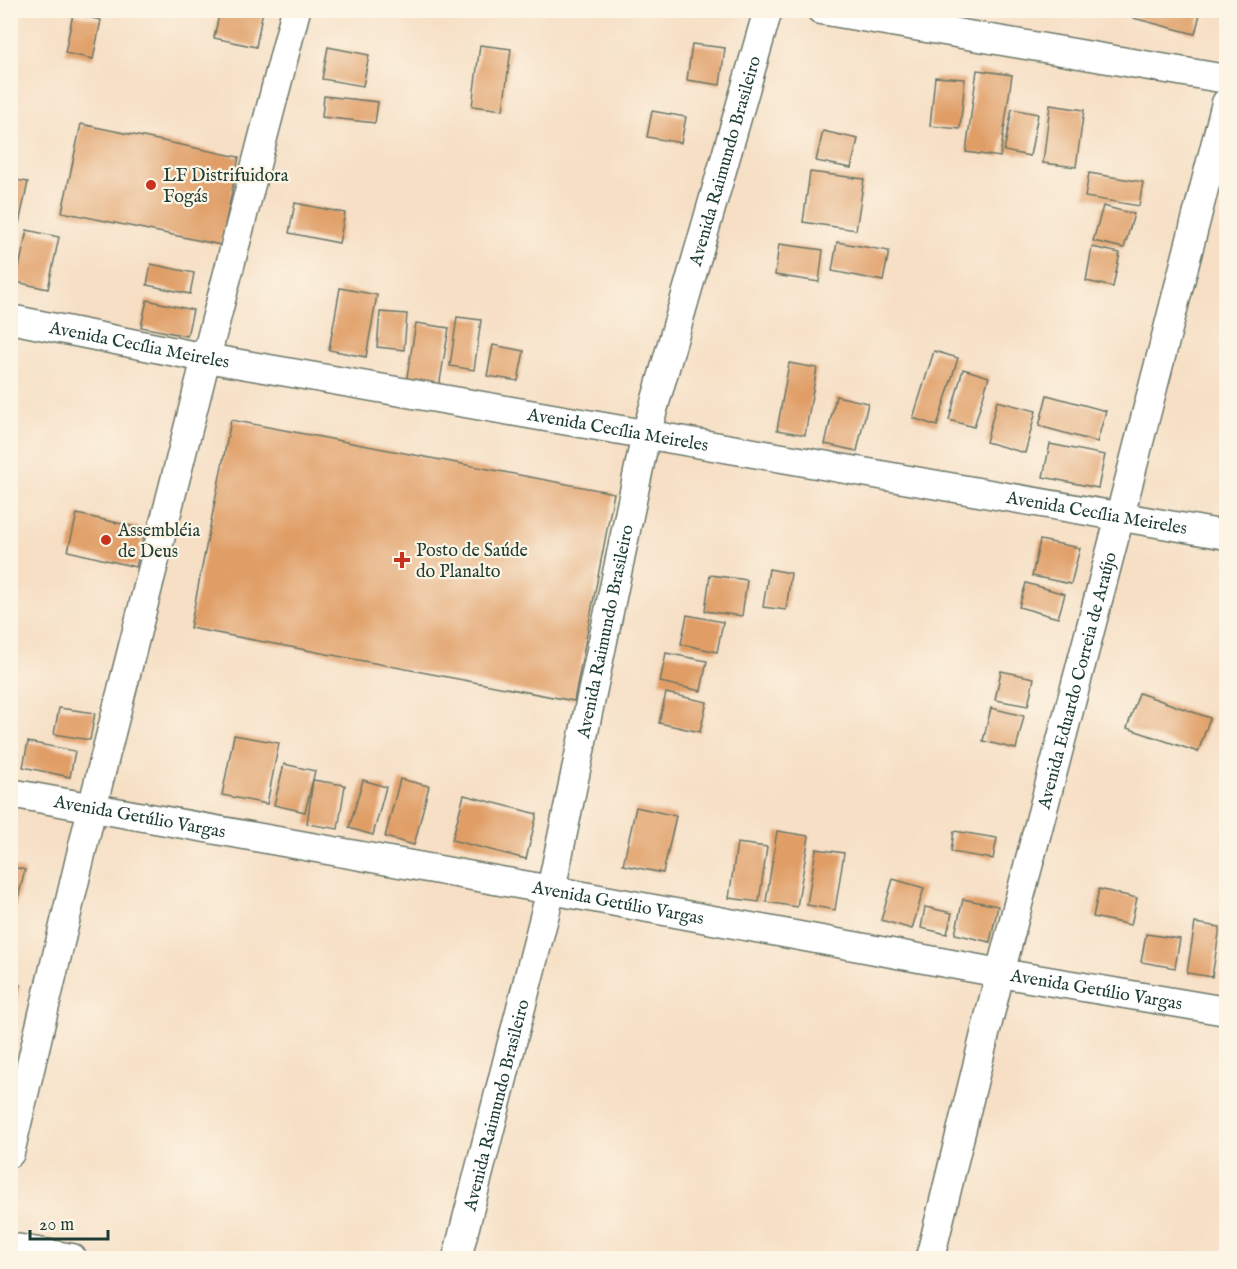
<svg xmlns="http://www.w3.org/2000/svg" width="1237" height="1269" font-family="'IM FELL English',serif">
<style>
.building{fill:#e09e66}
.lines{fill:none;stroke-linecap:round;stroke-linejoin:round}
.street-casing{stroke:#6a7667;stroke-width:31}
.street{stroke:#fff;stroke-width:28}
.poi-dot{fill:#c8321e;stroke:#fcf5e5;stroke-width:2}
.labels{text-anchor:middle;stroke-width:4.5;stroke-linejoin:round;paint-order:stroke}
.street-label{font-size:18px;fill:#1f3d34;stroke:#fcf5e5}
.poi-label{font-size:18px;fill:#1f3d34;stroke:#fcf5e5;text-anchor:start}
</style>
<rect width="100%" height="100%" fill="#fcf5e5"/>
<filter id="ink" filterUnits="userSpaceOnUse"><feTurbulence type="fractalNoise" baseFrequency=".0167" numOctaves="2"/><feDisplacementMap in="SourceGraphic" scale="12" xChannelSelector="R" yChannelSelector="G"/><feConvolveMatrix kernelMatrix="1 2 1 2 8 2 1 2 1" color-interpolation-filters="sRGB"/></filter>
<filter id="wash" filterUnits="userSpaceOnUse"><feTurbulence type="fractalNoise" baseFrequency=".008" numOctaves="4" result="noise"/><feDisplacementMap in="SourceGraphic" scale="24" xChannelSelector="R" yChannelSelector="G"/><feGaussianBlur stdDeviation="1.35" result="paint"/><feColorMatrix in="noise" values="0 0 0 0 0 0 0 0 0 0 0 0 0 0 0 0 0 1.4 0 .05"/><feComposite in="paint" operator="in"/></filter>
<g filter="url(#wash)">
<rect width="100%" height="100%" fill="#f6dfc5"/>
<g id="blocks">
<g class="building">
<polygon points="220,10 263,10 256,47 214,38"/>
<polygon points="1135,10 1201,10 1195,34 1133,18"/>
<polygon points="73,14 101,20 93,59 65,53"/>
<polygon points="692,44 725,48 720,85 687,80"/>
<polygon points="480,45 511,49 503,110 472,106"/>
<polygon points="328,47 369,55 363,86 322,79"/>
<polygon points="977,70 1012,75 1000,157 966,152"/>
<polygon points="935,77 965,79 960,129 930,126"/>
<polygon points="324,96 378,102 375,123 322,117"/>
<polygon points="1050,105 1084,110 1076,167 1043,163"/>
<polygon points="1012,109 1038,114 1030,156 1004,151"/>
<polygon points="652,111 686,117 681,143 647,137"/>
<polygon points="81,124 239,157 221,245 62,212"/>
<polygon points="823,131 858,139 851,168 816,161"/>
<polygon points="810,172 864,179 856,230 803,222"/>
<polygon points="1089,173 1143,182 1139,206 1085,197"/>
<polygon points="10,179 28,182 15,242 10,241"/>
<polygon points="295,203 345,213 339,243 289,233"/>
<polygon points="1103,206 1134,214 1124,248 1093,241"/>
<polygon points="27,230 59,237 48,289 16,282"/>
<polygon points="837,242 889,251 883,281 832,271"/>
<polygon points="779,244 823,250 819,282 775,275"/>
<polygon points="1092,247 1120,253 1113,287 1086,281"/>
<polygon points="151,264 194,273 190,294 147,285"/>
<polygon points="340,288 377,295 366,357 329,350"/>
<polygon points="147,300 193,310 187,336 141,327"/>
<polygon points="380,312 407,314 404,350 377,347"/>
<polygon points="457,317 481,320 474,370 450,366"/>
<polygon points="416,323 449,328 439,387 406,382"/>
<polygon points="493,345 524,351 518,381 487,376"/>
<polygon points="934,351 958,358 937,426 913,418"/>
<polygon points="789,363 817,368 805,435 777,430"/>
<polygon points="963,369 989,377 974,427 949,420"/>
<polygon points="1047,395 1106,411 1097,442 1039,426"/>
<polygon points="836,396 868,403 857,451 825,444"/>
<polygon points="997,401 1036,411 1025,453 986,442"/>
<polygon points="231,420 614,493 574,701 190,628"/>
<polygon points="1050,444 1105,455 1098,488 1043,477"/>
<polygon points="77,514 145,529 136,567 68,551"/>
<polygon points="1040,540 1080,548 1071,584 1032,576"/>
<polygon points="769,569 791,573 786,610 763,607"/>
<polygon points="710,575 747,580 742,616 705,611"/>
<polygon points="1026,583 1065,594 1058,618 1019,607"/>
<polygon points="687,615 723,622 717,652 681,644"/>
<polygon points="666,653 707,661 701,691 660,682"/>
<polygon points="1001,671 1034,678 1028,706 995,700"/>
<polygon points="666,693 707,702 700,732 659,723"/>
<polygon points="1139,693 1210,718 1198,752 1127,728"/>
<polygon points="59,708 95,713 90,740 54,734"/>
<polygon points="991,708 1024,716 1016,749 983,741"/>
<polygon points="234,735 279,743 267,804 222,795"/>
<polygon points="28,742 75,751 70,777 23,767"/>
<polygon points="284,764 315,771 305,812 274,805"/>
<polygon points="400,779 429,786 414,845 385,837"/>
<polygon points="313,780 345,785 338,829 307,824"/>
<polygon points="363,780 386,787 373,835 349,828"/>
<polygon points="464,795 537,814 526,859 452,840"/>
<polygon points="636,807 676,816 663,873 623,865"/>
<polygon points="777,831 809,836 797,907 766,902"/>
<polygon points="954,831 997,838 993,859 951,852"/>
<polygon points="737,843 767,847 759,902 729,898"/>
<polygon points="816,849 844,853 835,910 807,905"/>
<polygon points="10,866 25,870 14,914 10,914"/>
<polygon points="893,879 924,888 912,929 881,920"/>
<polygon points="1099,889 1137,898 1131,925 1093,917"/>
<polygon points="963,899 998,906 990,942 955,934"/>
<polygon points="925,907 952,913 947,934 921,928"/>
<polygon points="1195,923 1220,927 1212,977 1187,973"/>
<polygon points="1146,934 1180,939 1175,968 1141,962"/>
<polygon points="10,983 20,985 15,1006 10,1005"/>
</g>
</g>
</g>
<g filter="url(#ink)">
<use href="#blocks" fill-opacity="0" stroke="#6a7667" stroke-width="1.5"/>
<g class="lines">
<g class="street-casing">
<g id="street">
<polyline points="821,10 1226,79"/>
<path id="s1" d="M10,319L206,358L1226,535"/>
<path id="s2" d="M10,793L551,890L1000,973L1226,1011"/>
<polyline points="10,1153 92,808 206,358 296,10"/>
<polyline points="10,1247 72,1258"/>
<path id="s3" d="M457,1258L551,890L646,434L768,10"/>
<path id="s4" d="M930,1258L1000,973L1120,516L1226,103"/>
</g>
</g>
<use href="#street" class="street"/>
</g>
</g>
<g class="poi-dot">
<circle cx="151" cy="185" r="6"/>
<circle cx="106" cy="540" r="6"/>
<path d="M399 551h6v6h6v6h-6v6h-6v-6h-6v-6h6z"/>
</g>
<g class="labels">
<g class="street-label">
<text dy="6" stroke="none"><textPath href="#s3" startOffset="1130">Avenida Raimundo Brasileiro</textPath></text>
<text dy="6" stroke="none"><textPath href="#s1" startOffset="132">Avenida Cecília Meireles</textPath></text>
<text dy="6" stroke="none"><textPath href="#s1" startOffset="618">Avenida Cecília Meireles</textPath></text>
<text dy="6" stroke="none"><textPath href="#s1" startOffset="1104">Avenida Cecília Meireles</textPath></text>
<text dy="6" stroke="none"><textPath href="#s3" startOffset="644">Avenida Raimundo Brasileiro</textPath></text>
<text dy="6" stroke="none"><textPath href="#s4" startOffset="596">Avenida Eduardo Correia de Araújo</textPath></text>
<text dy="6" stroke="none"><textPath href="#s2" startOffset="132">Avenida Getúlio Vargas</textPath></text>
<text dy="6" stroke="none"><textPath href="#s2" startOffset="618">Avenida Getúlio Vargas</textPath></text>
<text dy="6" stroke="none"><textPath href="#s2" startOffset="1104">Avenida Getúlio Vargas</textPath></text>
<text dy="6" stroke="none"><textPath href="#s3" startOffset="158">Avenida Raimundo Brasileiro</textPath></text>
</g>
<g class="poi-label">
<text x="163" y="181">LF Distrifuidora<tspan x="163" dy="21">Fogás</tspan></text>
<text x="118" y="536">Assembléia<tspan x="118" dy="21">de Deus</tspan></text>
<text x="416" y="556">Posto de Saúde<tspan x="416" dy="21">do Planalto</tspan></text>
</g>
</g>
<rect width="1237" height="1269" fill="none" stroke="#fcf5e5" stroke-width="36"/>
<path d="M30 1230v9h78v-9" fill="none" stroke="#1f3d34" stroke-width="3"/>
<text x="39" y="1230" font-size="18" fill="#1f3d34" stroke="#fcf5e5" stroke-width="4.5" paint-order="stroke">20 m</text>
</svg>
